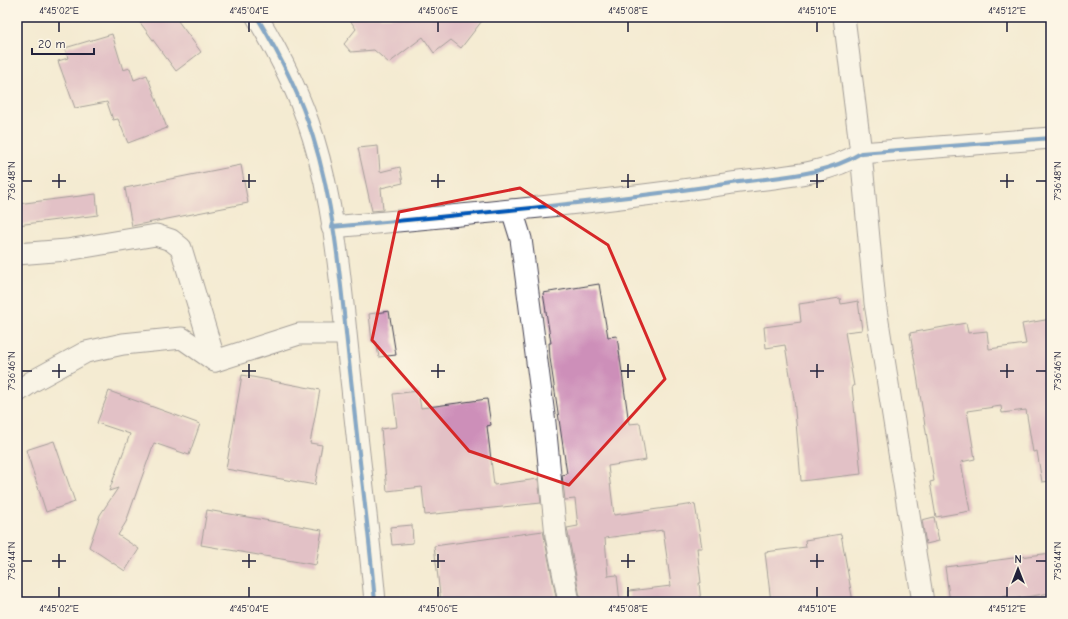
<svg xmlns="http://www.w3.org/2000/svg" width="1068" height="619" font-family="'Comic Neue',sans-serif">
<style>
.building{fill:#cd8fb9}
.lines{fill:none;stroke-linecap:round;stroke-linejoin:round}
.minor-casing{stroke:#424052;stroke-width:23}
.minor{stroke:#fff;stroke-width:21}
.cycleway-casing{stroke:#fcf5e5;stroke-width:6}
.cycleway{stroke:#0057b8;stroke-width:4}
.marked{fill:none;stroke:#d62828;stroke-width:3;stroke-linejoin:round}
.ticks{fill:none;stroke:#22223b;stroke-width:1.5}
.neatline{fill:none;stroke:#22223b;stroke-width:1.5}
.ticks-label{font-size:10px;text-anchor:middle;fill:#22223b}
</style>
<rect width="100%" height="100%" fill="#fcf5e5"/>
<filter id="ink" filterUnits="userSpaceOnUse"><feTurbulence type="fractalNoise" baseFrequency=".025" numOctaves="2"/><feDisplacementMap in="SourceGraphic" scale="8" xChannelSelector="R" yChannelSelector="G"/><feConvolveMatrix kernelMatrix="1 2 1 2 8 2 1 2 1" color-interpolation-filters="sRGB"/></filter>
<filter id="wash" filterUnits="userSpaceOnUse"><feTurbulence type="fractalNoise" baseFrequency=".012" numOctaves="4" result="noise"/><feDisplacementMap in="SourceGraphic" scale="16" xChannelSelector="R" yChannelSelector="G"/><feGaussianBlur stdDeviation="0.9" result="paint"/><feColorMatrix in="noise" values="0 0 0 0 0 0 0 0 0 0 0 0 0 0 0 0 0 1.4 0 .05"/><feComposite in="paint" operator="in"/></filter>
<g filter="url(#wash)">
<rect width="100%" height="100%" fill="#f4ebd2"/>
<g id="blocks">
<g class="building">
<polygon points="136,17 175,17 201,52 176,71"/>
<polygon points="348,17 485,17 461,48 451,40 434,53 423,37 389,63 374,50 351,52 344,44 356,29"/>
<polygon points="112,34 123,70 130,68 134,80 147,75 167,128 128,143 118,119 113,120 107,102 75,108 58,61 68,58 65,48"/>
<polygon points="378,146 380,172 400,167 403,183 381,188 383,210 372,211 358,148"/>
<polygon points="241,165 248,203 132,226 125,188"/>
<polygon points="96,194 98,215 17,225 17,204"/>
<polygon points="599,284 608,337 617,336 629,424 640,423 646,460 608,466 614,515 695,504 702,548 697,548 701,583 699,583 701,602 629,602 629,591 671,586 663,530 605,538 608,576 617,575 620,602 581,602 567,528 578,526 575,499 565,500 562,475 567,474 550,358 549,343 551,343 543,293"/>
<polygon points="840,298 841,304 858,301 862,330 845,332 854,386 852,386 861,474 801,481 794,399 785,345 766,348 764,327 801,322 799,304"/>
<polygon points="389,311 396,355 379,357 376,342 372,342 369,314"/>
<polygon points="1051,319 1051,481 1042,482 1037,451 1033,452 1026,410 1002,413 1001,406 967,411 975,459 961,462 970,511 936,517 930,482 934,481 910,333 966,323 968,333 987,331 989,349 1026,344 1022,324"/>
<polygon points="242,375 320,390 310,443 322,445 315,485 226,469"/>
<polygon points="109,391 200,424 189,455 154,443 126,522 118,535 139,549 125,571 89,547 100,515 118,488 109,491 130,434 97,423"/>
<polygon points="418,391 421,408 487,399 491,425 487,426 494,485 538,479 541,503 425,515 422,487 387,491 381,429 397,427 393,394"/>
<polygon points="54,441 75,502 46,512 26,450"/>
<polygon points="207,510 322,530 316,565 201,545"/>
<polygon points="934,517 939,541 926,544 922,520"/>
<polygon points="412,525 413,543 392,545 390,527"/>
<polygon points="543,531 557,602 441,602 434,546"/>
<polygon points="841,534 853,602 816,602 815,600 771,602 765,552 806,547 805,540"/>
<polygon points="1051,553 1051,593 1007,600 1007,596 969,602 950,602 945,567"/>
</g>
</g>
</g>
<g filter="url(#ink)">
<use href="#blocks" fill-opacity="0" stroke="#424052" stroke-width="1"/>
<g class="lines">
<g class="minor-casing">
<g id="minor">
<path d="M257,17C280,55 300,95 313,137C338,218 342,305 352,388C359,460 369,531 375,602"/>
<polyline points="844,17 861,153 875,303 923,602"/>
<polyline points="512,210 521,239 545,423 556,536 569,602"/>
<path d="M332,227C464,215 595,203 726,184C770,177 823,177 861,153L1051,138"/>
<polyline points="17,254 67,250 156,235 171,240 181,248 215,361"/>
<polyline points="17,392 33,381 86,352 123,344 182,338 215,361 299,334 345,334"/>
</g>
</g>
<use href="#minor" class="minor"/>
<g class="cycleway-casing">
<g id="cycleway">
<path d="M257,17C280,55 300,95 313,137C338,218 342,305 352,388C359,460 369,531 375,602"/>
<path d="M332,227C464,215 595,203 726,184C770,177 823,177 861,153L1051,138"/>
</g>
</g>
<use href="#cycleway" class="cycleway"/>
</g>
</g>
<path d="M0 0H1068V619H0ZM520,188L608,245L665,379L569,485L469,451L372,340L399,212Z" fill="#f4ebd2" fill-opacity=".55" fill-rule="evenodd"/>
<path class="marked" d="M520,188L608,245L665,379L569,485L469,451L372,340L399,212Z"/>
<path class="ticks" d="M59,22V32M249,22V32M438,22V32M628,22V32M817,22V32M1007,22V32M59,174V188M249,174V188M438,174V188M628,174V188M817,174V188M1007,174V188M22,181H32M52,181H66M242,181H256M431,181H445M621,181H635M810,181H824M1000,181H1014M1036,181H1046M59,364V378M249,364V378M438,364V378M628,364V378M817,364V378M1007,364V378M22,371H32M52,371H66M242,371H256M431,371H445M621,371H635M810,371H824M1000,371H1014M1036,371H1046M59,554V568M249,554V568M438,554V568M628,554V568M817,554V568M22,561H32M52,561H66M242,561H256M431,561H445M621,561H635M810,561H824M1036,561H1046M59,587V597M249,587V597M438,587V597M628,587V597M817,587V597M1007,587V597"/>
<rect width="1068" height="619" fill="none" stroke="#fcf5e5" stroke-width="44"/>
<g transform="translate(1018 569)" stroke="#fcf5e5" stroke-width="3" paint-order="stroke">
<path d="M0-3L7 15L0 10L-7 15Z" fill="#22223b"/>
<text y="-6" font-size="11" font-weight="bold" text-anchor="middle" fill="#22223b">N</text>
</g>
<path d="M32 48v6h62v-6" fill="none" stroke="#22223b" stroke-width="2"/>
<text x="38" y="48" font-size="12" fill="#22223b" stroke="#fcf5e5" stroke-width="3" paint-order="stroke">20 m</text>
<rect x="22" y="22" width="1024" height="575" class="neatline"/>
<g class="ticks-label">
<text x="59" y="14">4°45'02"E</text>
<text x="249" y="14">4°45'04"E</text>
<text x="438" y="14">4°45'06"E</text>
<text x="628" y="14">4°45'08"E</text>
<text x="817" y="14">4°45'10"E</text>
<text x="1007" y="14">4°45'12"E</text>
<text transform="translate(11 181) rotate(-90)" y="4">7°36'48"N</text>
<text transform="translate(1057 181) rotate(-90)" y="4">7°36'48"N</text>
<text transform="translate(11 371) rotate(-90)" y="4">7°36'46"N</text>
<text transform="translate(1057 371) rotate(-90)" y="4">7°36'46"N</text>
<text transform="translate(11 561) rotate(-90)" y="4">7°36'44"N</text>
<text transform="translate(1057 561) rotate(-90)" y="4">7°36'44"N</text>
<text x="59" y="612">4°45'02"E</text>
<text x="249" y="612">4°45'04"E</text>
<text x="438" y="612">4°45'06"E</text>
<text x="628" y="612">4°45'08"E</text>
<text x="817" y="612">4°45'10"E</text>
<text x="1007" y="612">4°45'12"E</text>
</g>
</svg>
